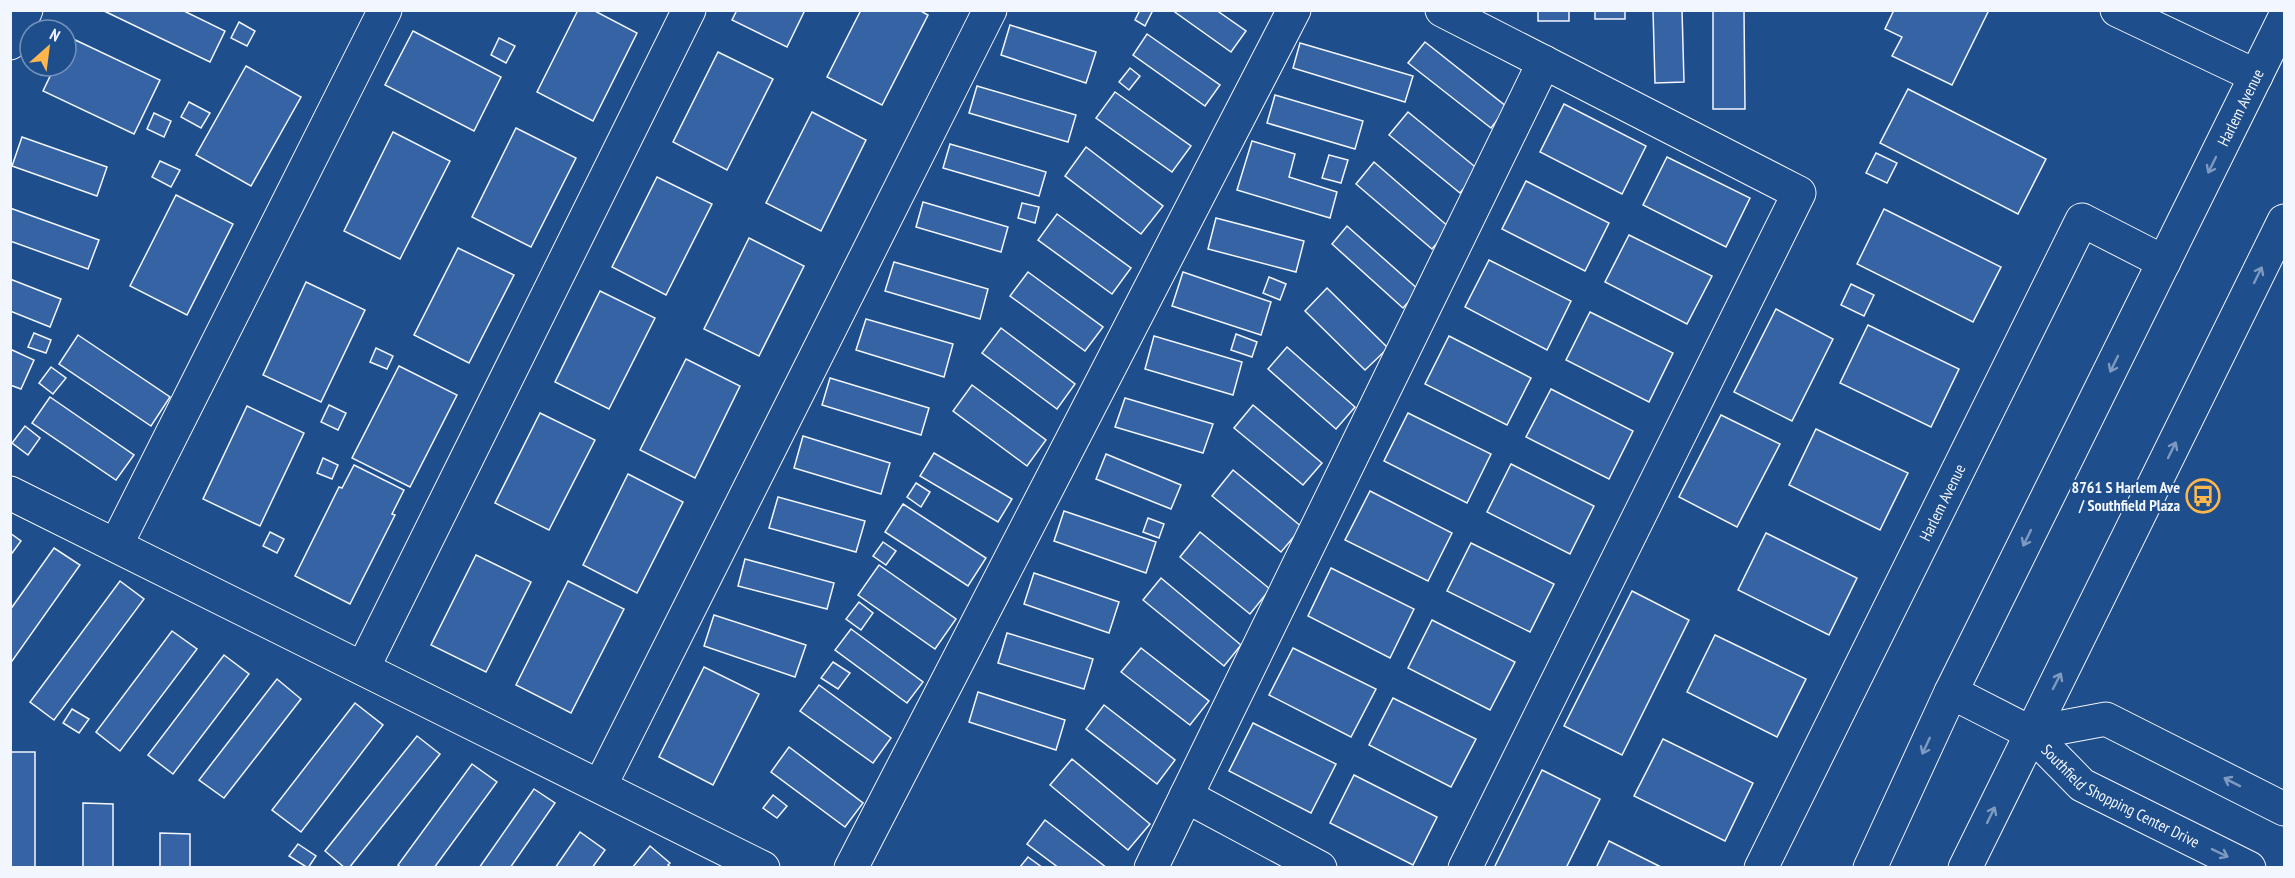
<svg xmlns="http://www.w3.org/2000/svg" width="2295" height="878" font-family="'PT Sans Narrow',sans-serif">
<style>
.building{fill:#3563a3;stroke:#f2f6ff;stroke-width:1.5}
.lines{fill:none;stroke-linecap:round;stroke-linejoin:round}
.minor-casing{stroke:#f2f6ff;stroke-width:35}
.major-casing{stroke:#f2f6ff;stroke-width:35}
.minor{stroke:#1f4e8c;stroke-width:33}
.major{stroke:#1f4e8c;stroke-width:33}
.oneway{stroke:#7e9ac0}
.labels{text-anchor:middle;stroke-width:4.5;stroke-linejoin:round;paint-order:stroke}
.street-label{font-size:16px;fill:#f2f6ff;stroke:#1f4e8c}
.poi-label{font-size:16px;font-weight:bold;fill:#f2f6ff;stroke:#1f4e8c;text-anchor:end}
</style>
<rect width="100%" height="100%" fill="#1f4e8c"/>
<g class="building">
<polygon points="102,10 182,10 225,31 210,62"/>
<polygon points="578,10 593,10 637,33 593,121 537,92"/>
<polygon points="737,10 805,10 787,47 732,20"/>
<polygon points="861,10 919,10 928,15 882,105 827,77"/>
<polygon points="1140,10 1153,10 1145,26 1135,20"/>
<polygon points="1172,10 1216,10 1246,31 1231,52"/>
<rect x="1538" y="10" width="31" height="11"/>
<rect x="1595" y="10" width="30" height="9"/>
<polygon points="1653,10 1682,10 1684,82 1655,83"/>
<polygon points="1713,10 1744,10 1745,109 1713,109"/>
<polygon points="1894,10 1989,10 1952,85 1892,56 1902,37 1885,29"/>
<polygon points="239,22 255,31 247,46 231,38"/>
<polygon points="1010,25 1096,52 1086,83 1001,55"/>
<polygon points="413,31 501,77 474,131 385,85"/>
<polygon points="1147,34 1220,85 1205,106 1133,55"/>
<polygon points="69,37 160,80 134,134 43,91 55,66 66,66 66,43"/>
<polygon points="499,38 515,46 506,63 491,55"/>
<polygon points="1425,42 1507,107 1491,128 1408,63"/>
<polygon points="1300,43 1413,76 1405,102 1293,68"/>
<polygon points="718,52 773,79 727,170 673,142"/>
<polygon points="246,66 301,97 251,186 196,155"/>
<polygon points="1130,68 1140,76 1129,90 1119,82"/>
<polygon points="977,86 1076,115 1068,142 969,113"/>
<polygon points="1908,89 2046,159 2018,214 1880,143"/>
<polygon points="1115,92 1191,146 1172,172 1096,118"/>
<polygon points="1275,95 1363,121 1355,149 1267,123"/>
<polygon points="189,102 210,113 201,128 181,117"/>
<polygon points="1564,104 1646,146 1622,194 1540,152"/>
<polygon points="812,112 866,140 821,231 766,203"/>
<polygon points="1408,112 1479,170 1460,193 1389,135"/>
<polygon points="154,113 171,121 164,137 147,129"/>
<polygon points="516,128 576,158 531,247 472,217"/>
<polygon points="393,132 450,161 400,259 344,231"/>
<polygon points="22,137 107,167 97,196 12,166"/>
<polygon points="1252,141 1295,154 1289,177 1337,192 1330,218 1237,190"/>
<polygon points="950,144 1046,172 1039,196 943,168"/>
<polygon points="1086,147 1163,206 1141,234 1065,176"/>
<polygon points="1876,153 1897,163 1887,183 1866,173"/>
<polygon points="1329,155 1348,160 1341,183 1322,178"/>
<polygon points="1667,157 1750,198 1726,247 1643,205"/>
<polygon points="160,161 180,170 171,187 152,177"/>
<polygon points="1374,162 1450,228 1432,249 1356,184"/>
<polygon points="657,177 712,204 666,295 612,267"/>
<polygon points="1526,181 1609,223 1585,271 1502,229"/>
<polygon points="176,195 233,224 187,315 130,286"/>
<polygon points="923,202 1008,227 1001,252 916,227"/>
<polygon points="1022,203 1039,207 1035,223 1018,218"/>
<polygon points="10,208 99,240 88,269 10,241"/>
<polygon points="1884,209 2001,267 1973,322 1857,264"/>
<polygon points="1057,214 1131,268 1112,294 1038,240"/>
<polygon points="1216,218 1304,241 1296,272 1208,249"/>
<polygon points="1347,226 1419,290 1403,308 1332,244"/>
<polygon points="1629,235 1712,276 1687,324 1605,282"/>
<polygon points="749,238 804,266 759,356 704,329"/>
<polygon points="458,248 514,275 469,363 414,335"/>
<polygon points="1489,260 1571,301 1547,350 1465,307"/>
<polygon points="894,262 988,289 980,319 885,291"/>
<polygon points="1028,272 1103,327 1085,351 1010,296"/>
<polygon points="1183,272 1271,302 1261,335 1172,306"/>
<polygon points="1269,277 1286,284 1280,300 1263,293"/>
<polygon points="10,279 61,299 50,327 10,311"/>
<polygon points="306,282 365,310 321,402 263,375"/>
<polygon points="1851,284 1874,295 1864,316 1841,305"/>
<polygon points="1327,288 1388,348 1365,370 1305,311"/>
<polygon points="600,291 655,318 609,409 555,382"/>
<polygon points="1776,309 1833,339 1792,421 1734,392"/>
<polygon points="1590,312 1673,353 1649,402 1566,360"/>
<polygon points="866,319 953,344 944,377 856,350"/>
<polygon points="1868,325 1959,369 1931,427 1840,383"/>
<polygon points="1001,328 1075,384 1057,409 982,353"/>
<polygon points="34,333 51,340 46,353 28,347"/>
<polygon points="1236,334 1257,342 1252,357 1231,350"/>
<polygon points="78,335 170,397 151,426 59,364"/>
<polygon points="1154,336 1242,362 1233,395 1145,369"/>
<polygon points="1449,336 1531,378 1507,425 1425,384"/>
<polygon points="1287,347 1355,407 1336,429 1268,369"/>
<polygon points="376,348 393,356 387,369 370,362"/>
<polygon points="10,349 34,360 21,389 10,385"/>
<polygon points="686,359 740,386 695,478 640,450"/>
<polygon points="399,366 457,395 410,487 352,458"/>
<polygon points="51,367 66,378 53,394 39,383"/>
<polygon points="830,378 929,408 921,435 822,405"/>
<polygon points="972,385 1046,440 1027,466 953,411"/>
<polygon points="1551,389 1633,431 1609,479 1526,437"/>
<polygon points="50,397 134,455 116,480 32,423"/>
<polygon points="1125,398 1213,424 1203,453 1115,427"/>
<polygon points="329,405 346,413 338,430 321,422"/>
<polygon points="1253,405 1322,463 1303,485 1234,428"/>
<polygon points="247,406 304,433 260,526 203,499"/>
<polygon points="540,413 595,440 549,530 495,503"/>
<polygon points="1408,413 1491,454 1467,503 1384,461"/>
<polygon points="1721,415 1780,444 1737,527 1679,497"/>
<polygon points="25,426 40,438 28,455 12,443"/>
<polygon points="1816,429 1908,473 1880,530 1789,485"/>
<polygon points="803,436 890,463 881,494 794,468"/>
<polygon points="934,453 1012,499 998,522 920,476"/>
<polygon points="1106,454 1181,485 1171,509 1096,479"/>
<polygon points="323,458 338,465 332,479 317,473"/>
<polygon points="1511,464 1594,506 1570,554 1487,512"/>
<polygon points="354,465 404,490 392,514 395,515 350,604 295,576 339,487 342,488"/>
<polygon points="1233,470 1302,527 1281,552 1212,496"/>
<polygon points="628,474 683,502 637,593 583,565"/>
<polygon points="916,483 930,492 921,507 907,497"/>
<polygon points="1370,491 1452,533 1428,581 1345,540"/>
<polygon points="778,497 865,521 856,552 769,528"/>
<polygon points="903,504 986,558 968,586 885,532"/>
<polygon points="1064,511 1156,542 1146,573 1054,541"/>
<polygon points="1148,518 1164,524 1159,538 1143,532"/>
<polygon points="270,532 284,539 277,553 263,546"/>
<polygon points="1200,532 1270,589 1250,614 1180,557"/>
<polygon points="10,533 21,541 10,556"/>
<polygon points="1766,533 1857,578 1829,635 1738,590"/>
<polygon points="883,542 896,551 886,565 873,556"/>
<polygon points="1471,543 1554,584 1530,632 1447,591"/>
<polygon points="54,548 80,565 10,664 10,610"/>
<polygon points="476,555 531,582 486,672 431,645"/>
<polygon points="745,559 834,583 827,609 738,586"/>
<polygon points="879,565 956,619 935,649 858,595"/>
<polygon points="1331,568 1414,609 1390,658 1308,616"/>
<polygon points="1034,573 1119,602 1109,633 1024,604"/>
<polygon points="1161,578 1241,645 1224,666 1143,600"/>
<polygon points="120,581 144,599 54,720 30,702"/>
<polygon points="568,581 624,609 571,713 516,685"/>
<polygon points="1632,591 1689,620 1622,755 1564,726"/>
<polygon points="859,602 873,613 861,630 846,619"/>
<polygon points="714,615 806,645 795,677 704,646"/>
<polygon points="1432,620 1515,662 1490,710 1408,668"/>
<polygon points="851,629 923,682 907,703 835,650"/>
<polygon points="172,631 197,649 120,751 96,732"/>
<polygon points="1007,633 1093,659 1084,689 998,663"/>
<polygon points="1715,635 1806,679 1777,737 1687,692"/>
<polygon points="1141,648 1209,701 1190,725 1121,672"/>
<polygon points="1293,648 1376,689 1351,737 1269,695"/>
<polygon points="224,655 249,674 173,774 148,755"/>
<polygon points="833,662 850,673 838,689 821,678"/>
<polygon points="704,667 759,694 713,785 659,757"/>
<polygon points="277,679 301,699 224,798 199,780"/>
<polygon points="819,685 891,738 873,763 800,711"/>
<polygon points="978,692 1065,720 1056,750 969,722"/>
<polygon points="1393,698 1476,739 1451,787 1369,745"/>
<polygon points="355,703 383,725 301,832 272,810"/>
<polygon points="1104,705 1175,760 1157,784 1086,729"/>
<polygon points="72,709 89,719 79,733 63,723"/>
<polygon points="1253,723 1336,764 1311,813 1229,771"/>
<polygon points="417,736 440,754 349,868 345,868 325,851"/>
<polygon points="1663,739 1753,783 1725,841 1634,796"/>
<polygon points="789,747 863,803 845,827 771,772"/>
<rect x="10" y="752" width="25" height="116"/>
<polygon points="1072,759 1150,824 1128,850 1050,785"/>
<polygon points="472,764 497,782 434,868 402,868 398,865"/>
<polygon points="1542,770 1600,799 1566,868 1494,868"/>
<polygon points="1354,775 1437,817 1413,865 1330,823"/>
<polygon points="534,789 555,803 510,868 479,868"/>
<polygon points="773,795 787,806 777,818 763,808"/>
<polygon points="83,803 113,804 113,868 83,868"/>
<polygon points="1045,820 1107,868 1059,868 1027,844"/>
<polygon points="580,832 605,850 592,868 555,868"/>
<polygon points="160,833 190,834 190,868 160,868"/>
<polygon points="1609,841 1663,868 1596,868"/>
<polygon points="298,844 316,856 308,868 289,856"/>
<polygon points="650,846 670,863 668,865 672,868 632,868"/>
<polygon points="1028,857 1043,868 1020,867"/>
</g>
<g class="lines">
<g class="minor-casing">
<g id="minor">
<polyline points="1442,10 1799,193 1465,868"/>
<polyline points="2117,10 2256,76"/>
<polyline points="10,43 26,10"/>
<polyline points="10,493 763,868"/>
<polyline points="116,545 385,10"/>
<polyline points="363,668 689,10"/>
<path id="s1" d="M1951,692L2031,733L2082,785L2249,868"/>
<polyline points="2031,733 2106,719 2284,809"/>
<polyline points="600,786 990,10"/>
<polyline points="1186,796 1320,868"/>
<polyline points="851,868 1294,10"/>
<polyline points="1151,868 1544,62"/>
<path id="s2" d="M1761,868L2082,220L2164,262"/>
</g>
</g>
<g class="major-casing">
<g id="major">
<path id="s3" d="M1870,868L1951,692L2284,19"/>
<polyline points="1965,868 2284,221"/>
</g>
</g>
<use href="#minor" class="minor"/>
<use href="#major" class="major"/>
</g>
<defs><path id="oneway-shaft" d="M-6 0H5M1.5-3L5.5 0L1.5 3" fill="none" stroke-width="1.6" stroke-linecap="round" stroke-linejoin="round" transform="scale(1.5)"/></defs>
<g class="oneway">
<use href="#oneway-shaft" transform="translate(2212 165) rotate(116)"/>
<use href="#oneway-shaft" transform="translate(2258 275) rotate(-64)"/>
<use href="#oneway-shaft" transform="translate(2114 364) rotate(116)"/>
<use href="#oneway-shaft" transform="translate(2172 450) rotate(-64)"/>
<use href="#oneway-shaft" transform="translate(2027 538) rotate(116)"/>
<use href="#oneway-shaft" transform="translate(2057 681) rotate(-63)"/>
<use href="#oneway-shaft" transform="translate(1926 746) rotate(115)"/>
<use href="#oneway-shaft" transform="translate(2232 782) rotate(-153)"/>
<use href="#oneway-shaft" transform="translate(1991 815) rotate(-64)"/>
<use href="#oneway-shaft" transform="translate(2220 853) rotate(26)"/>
</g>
<defs>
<g id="bus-ring" transform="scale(1.725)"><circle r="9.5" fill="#1f4e8c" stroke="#ffb74d" stroke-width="1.5"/><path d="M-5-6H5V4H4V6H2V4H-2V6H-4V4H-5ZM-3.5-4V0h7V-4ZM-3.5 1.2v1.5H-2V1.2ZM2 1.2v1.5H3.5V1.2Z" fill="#ffb74d"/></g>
</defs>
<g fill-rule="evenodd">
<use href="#bus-ring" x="2203" y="496"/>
</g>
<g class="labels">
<g class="street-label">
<text dy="6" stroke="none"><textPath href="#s3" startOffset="846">Harlem Avenue</textPath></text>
<text dy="6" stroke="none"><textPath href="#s2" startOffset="408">Harlem Avenue</textPath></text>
<text dy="6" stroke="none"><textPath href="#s1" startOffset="201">Southfield Shopping Center Drive</textPath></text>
</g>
<g class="poi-label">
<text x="2180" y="493">8761 S Harlem Ave<tspan x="2180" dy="18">/ Southfield Plaza</tspan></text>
</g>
</g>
<rect width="2295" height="878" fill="none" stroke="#f2f6ff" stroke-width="24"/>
<g transform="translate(48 48) rotate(28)"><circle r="28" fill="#1f4e8c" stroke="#7391ba" stroke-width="1.5"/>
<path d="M0-4.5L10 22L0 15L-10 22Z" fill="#ffb74d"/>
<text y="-9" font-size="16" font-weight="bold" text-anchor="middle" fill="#f2f6ff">N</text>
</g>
</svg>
